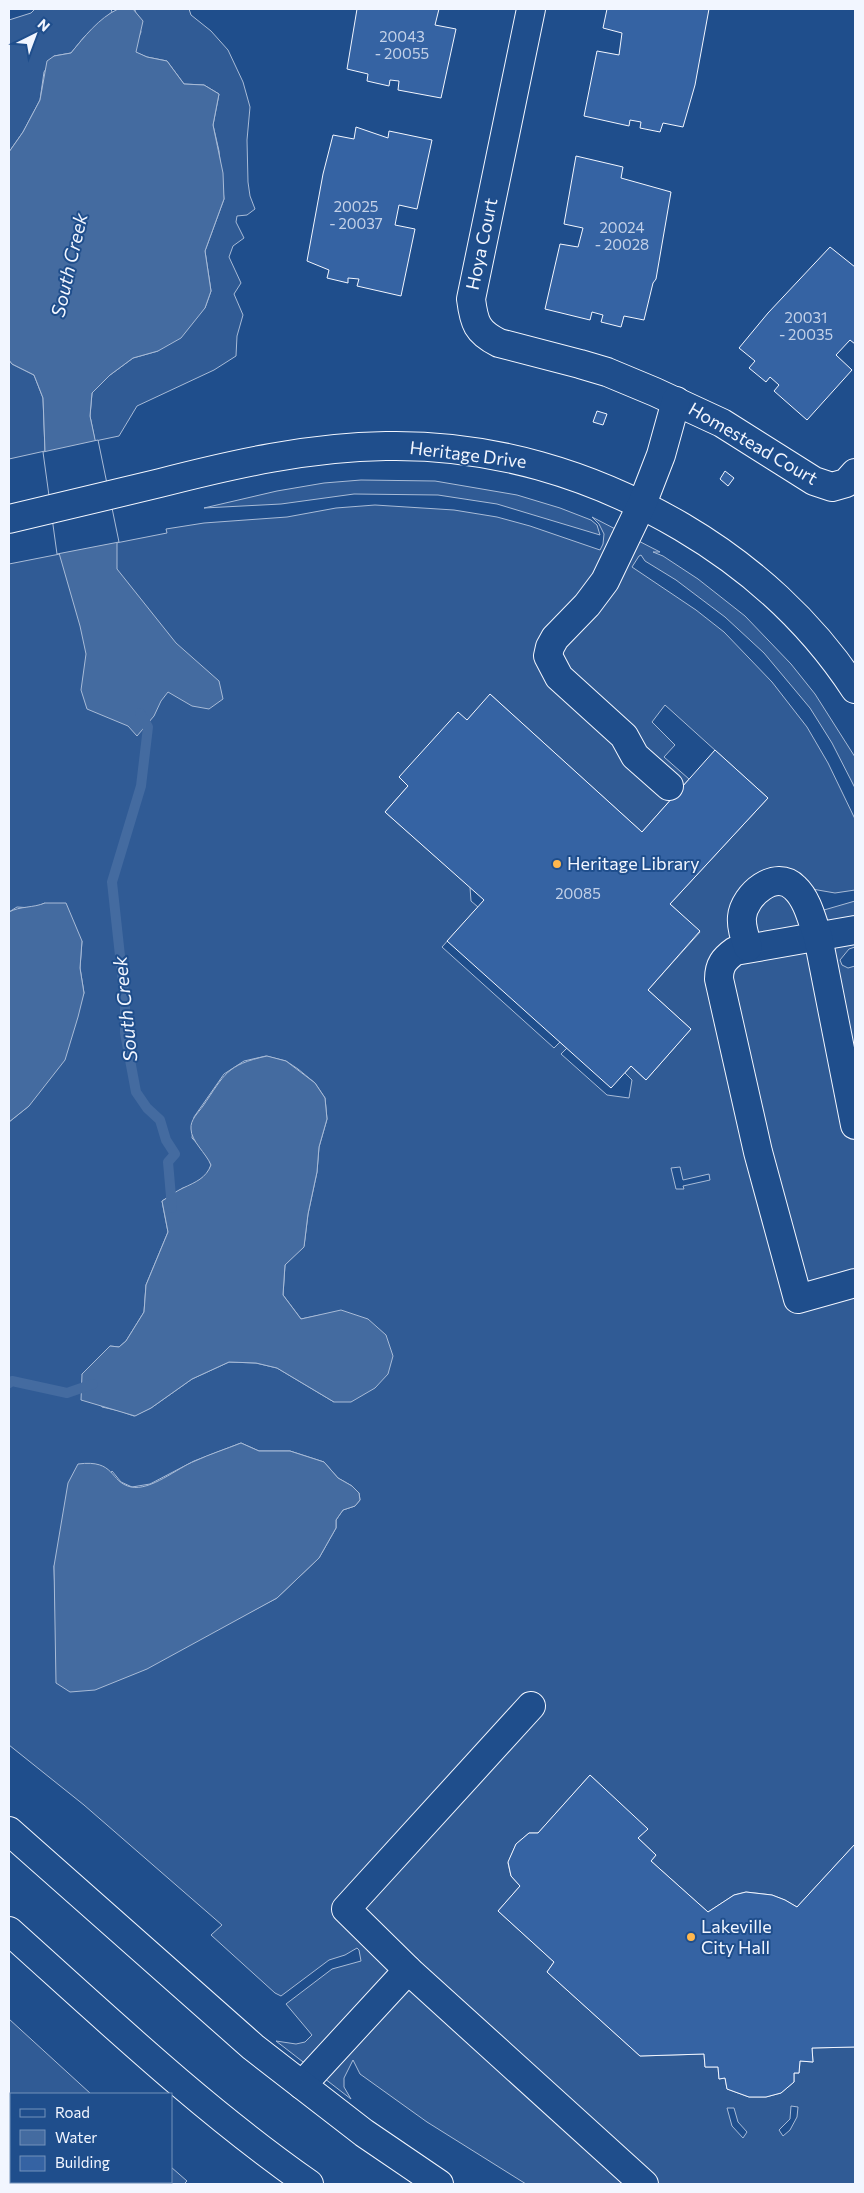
<svg xmlns="http://www.w3.org/2000/svg" width="864" height="2193" font-family="Commissioner,sans-serif">
<style>
.built{fill:#305b95;stroke:#a8bbd7;fill-rule:evenodd}
.water{fill:#446ba0;stroke:#a8bbd7}
.pier{fill:#1f4e8c;stroke:#a8bbd7}
.lines{fill:none;stroke-linecap:round;stroke-linejoin:round}
.stream{stroke:#446ba0;stroke-width:10}
.building{fill:#3563a3;stroke:#f2f6ff}
.minor-casing{stroke:#f2f6ff;stroke-width:30}
.major-casing{stroke:#f2f6ff;stroke-width:30}
.minor{stroke:#1f4e8c;stroke-width:28}
.major{stroke:#1f4e8c;stroke-width:28}
.poi-dot{fill:#ffb74d;stroke:#1f4e8c;stroke-width:2}
.labels{text-anchor:middle;stroke-width:4;stroke-linejoin:round;paint-order:stroke}
.number-label{font-size:15px;fill:#c3d1e8}
.street-label{font-size:18px;fill:#f2f6ff;stroke:#1f4e8c}
.poi-label{font-size:18px;fill:#f2f6ff;stroke:#1f4e8c;text-anchor:start}
.water-label{font-size:19px;font-style:italic;fill:#f2f6ff;stroke:#1f4e8c}
</style>
<rect width="100%" height="100%" fill="#1f4e8c"/>
<g class="built">
<polygon points="35,9 111,9 112,12 84,37 71,53 54,56 44,72 40,100 23,132 9,152 9,20 31,13"/>
<polygon points="133,9 189,9 191,15 211,31 228,50 243,82 250,107 247,140 248,182 250,196 255,209 247,215 237,216 236,222 244,238 233,246 229,257 241,283 234,294 243,315 237,336 236,356 214,370 137,406 119,436 95,441 90,416 92,393 110,375 133,358 158,351 205,308 211,291 205,251 224,199 219,151 213,125 219,94 204,85 184,84 167,61 147,57 135,52 137,41 141,32 135,10"/>
<polygon points="9,360 12,364 34,375 43,398 45,451 9,459"/>
<polygon points="361,480 435,481 517,495 560,508 591,520 597,525 600,535 497,504 438,495 354,494 281,504 204,508 277,491 324,483"/>
<path d="M375,505L454,510L497,517L530,526L600,550L603,544L604,534L599,524L592,517L660,552H653L663,556L698,579L745,616L791,664L815,694L855,757V788L832,743L810,708L764,653L725,617L676,580L645,561L641,555L639,556L632,567L696,610L724,632L772,682L807,727L828,763L855,819V890L835,893L812,889L818,902L824,910L855,901V947L849,949L840,960L842,965L848,968L855,966V1844L797,1907L785,1900L772,1895L746,1892L734,1895L708,1912L651,1861L656,1855L638,1838L647,1829L590,1775L538,1833H529L516,1844L508,1863L511,1876L520,1886L498,1911L554,1962L547,1972L640,2056L704,2054L705,2067H718L719,2079L725,2078L727,2089L749,2097H766L781,2093L794,2082V2073H799L800,2061L813,2062L812,2048L855,2047V2184H526L427,2122L360,2074L353,2060L344,2078V2087L351,2099L276,2041L296,2044L305,2042L312,2035L286,2004L332,1969L361,1961L359,1950L357,1948L345,1955L329,1960L281,1996L275,1993L211,1935L222,1925L84,1805L9,1745V1122L29,1106L84,993L80,968L82,941L45,903L33,908L17,907L9,912V564L167,533L166,529L204,523L287,517L336,508ZM491,695L642,832L689,779L664,757L675,745L652,722L665,705L768,798L670,904L700,932L648,990L691,1029L646,1080L631,1066L625,1073L632,1080L629,1098L607,1095L561,1054L567,1048L560,1042L554,1048L442,947L478,907L471,901L470,887L385,812L408,786L400,777L467,720ZM266,1056L286,1061L298,1069L315,1083L325,1098L327,1119L319,1147L317,1172L308,1214L304,1246L285,1265L283,1295L301,1319L320,1315L334,1402L277,1368L256,1363L229,1362L192,1379L151,1408L134,1416L120,1411L102,1407L82,1374L110,1346L119,1347L126,1341L144,1312L146,1285L168,1232L162,1201L183,1188L191,1186L207,1175L211,1165L206,1153L192,1138L194,1117L224,1074L244,1061ZM680,1167L683,1180L709,1174L710,1180L683,1186L684,1189H676L671,1168ZM241,1443L259,1451H290L324,1462L338,1478L352,1486L359,1493L360,1500L355,1506L343,1510L336,1520V1528L319,1558L277,1598L237,1619L57,1659L54,1566L112,1471L121,1482L132,1487L150,1484L194,1461ZM791,2106L798,2107L797,2117L790,2130L783,2136L779,2130L790,2119ZM727,2108H734L738,2122L747,2132L743,2138L732,2126Z"/>
<polygon points="9,2019 91,2094 11,2094 11,2182 171,2182 171,2167 187,2181 184,2184 9,2184"/>
</g>
<g class="water">
<path d="M118,9H133L143,21L136,52L147,57L167,61L184,84L204,85L219,94L213,125L223,173L224,199L205,251L211,291L205,308L181,338L158,351L133,358L110,375L92,393L90,416L117,543V569L176,643L219,681L223,699L209,709L192,706L168,692L161,701L154,716L137,736L128,726L87,709L81,690L86,654L80,626L59,553L45,451L43,398L34,375L12,364L9,360V152L23,132L40,100L47,61L54,56L71,53C84,37 99,18 118,9Z"/>
<path d="M45,903H66L82,941L80,968L84,993L78,1017L65,1060L29,1106L9,1122V912C20,906 33,908 45,903Z"/>
<path d="M267,1056L286,1061L315,1083L325,1098L327,1119L319,1147L317,1172L308,1214L304,1247L285,1265L283,1295L301,1319L341,1310L368,1319L386,1335L393,1356L388,1374L375,1388L351,1402H334L277,1368L256,1363L229,1362L192,1379L151,1408L135,1416L81,1400L82,1374L110,1346L119,1347L126,1341L144,1312L146,1285L168,1232L162,1201C169,1197 176,1191 183,1188C196,1182 206,1178 211,1165C206,1153 191,1141 191,1129C190,1120 198,1113 203,1106C225,1074 226,1065 267,1056Z"/>
<path d="M241,1443L259,1451H290L324,1462L338,1478L352,1486L359,1493L360,1500L355,1506L343,1510L336,1520V1528L319,1558L277,1598L147,1669L95,1690L70,1692L56,1683L54,1566L68,1483L78,1464C116,1459 109,1482 131,1487C151,1491 177,1468 195,1461C210,1454 226,1449 241,1443Z"/>
</g>
<polygon class="pier" points="98,440 119,542 57,554 43,452"/>
<g class="lines">
<g class="stream">
<polyline points="140,713 148,727 141,786 112,882 125,1002 125,1033 136,1092 147,1108 160,1120 166,1140 175,1154 168,1162 172,1208"/>
<polyline points="9,1383 12,1381 67,1393 93,1384"/>
</g>
</g>
<g class="building">
<polygon points="357,9 439,9 435,25 456,29 441,98 398,90 399,81 390,80 389,86 367,81 368,74 347,69"/>
<polygon points="607,9 709,9 695,85 683,127 663,123 660,132 640,128 641,122 630,120 629,126 584,116 597,51 619,55 622,33 603,28"/>
<polygon points="356,127 388,138 389,131 432,140 417,209 399,205 395,225 415,229 401,296 357,286 359,279 348,278 348,283 327,278 329,270 307,261 323,174 333,135 354,139"/>
<polygon points="576,156 623,167 621,178 671,192 656,279 653,283 644,320 624,316 621,327 601,322 603,315 592,312 590,320 545,309 560,244 578,247 583,228 564,224"/>
<polygon points="830,247 855,267 855,344 850,340 836,355 852,370 807,420 774,391 779,385 770,377 766,382 749,368 755,361 739,348 768,313"/>
<polygon points="597,411 607,414 603,425 593,422"/>
<polygon points="725,471 734,478 728,486 720,479"/>
<polygon points="490,694 642,832 715,750 768,798 670,904 700,931 648,990 691,1029 646,1080 631,1066 611,1088 447,941 484,900 385,812 408,786 399,777 458,712 467,720"/>
<polygon points="590,1775 648,1829 638,1838 656,1855 651,1861 708,1912 734,1895 746,1892 772,1895 785,1900 797,1907 855,1844 855,2047 812,2048 813,2062 800,2061 799,2073 794,2073 794,2082 781,2093 766,2097 749,2097 727,2089 725,2078 719,2079 718,2067 705,2067 704,2054 640,2056 547,1972 554,1962 498,1911 520,1886 511,1876 508,1862 516,1844 529,1833 538,1833"/>
</g>
<g class="lines">
<g class="minor-casing">
<g id="minor">
<path d="M531,9L471,299C474,323 477,332 499,343L580,364L607,372L655,392L722,423L814,481L832,487L846,483L855,473"/>
<path d="M9,519C59,507 109,495 160,483C234,464 309,447 386,446C491,444 592,474 682,527C750,567 811,622 855,689"/>
<polyline points="669,786 635,756 624,736 559,677 548,656 550,647 555,638 587,605 605,581 642,504 661,455 676,401"/>
<path d="M855,930L735,951C724,959 719,965 719,979L758,1152L798,1299L855,1283"/>
<path d="M748,947C745,938 741,927 742,917C744,895 776,868 795,888C808,900 812,921 818,937L855,1125"/>
<polyline points="531,1706 346,1909 408,1970 644,2184"/>
<polyline points="302,2085 408,1970"/>
</g>
</g>
<g class="major-casing">
<g id="major">
<polyline points="9,1831 253,2047 364,2133 439,2184"/>
<path d="M9,1931C106,2018 202,2109 309,2184"/>
</g>
</g>
<use href="#minor" class="minor"/>
<use href="#major" class="major"/>
</g>
<g class="poi-dot">
<circle cx="557" cy="864" r="5"/>
<circle cx="691" cy="1937" r="5"/>
</g>
<g class="labels">
<g class="number-label">
<text x="402" y="42">20043<tspan x="402" dy="17">- 20055</tspan></text>
<text x="356" y="212">20025<tspan x="356" dy="17">- 20037</tspan></text>
<text x="622" y="233">20024<tspan x="622" dy="17">- 20028</tspan></text>
<text x="806" y="323">20031<tspan x="806" dy="17">- 20035</tspan></text>
<text x="578" y="899">20085</text>
</g>
<g class="street-label">
<text transform="translate(482 244) rotate(-78)" y="6">Hoya Court</text>
<text transform="translate(753 444) rotate(30)" y="6">Homestead Court</text>
<text transform="translate(468 455) rotate(7)" y="6">Heritage Drive</text>
</g>
<g class="poi-label">
<text x="567" y="870">Heritage Library</text>
<text x="701" y="1933">Lakeville<tspan x="701" dy="21">City Hall</tspan></text>
</g>
<g class="water-label">
<text transform="translate(69 265) rotate(-77)" y="7">South Creek</text>
<text transform="translate(125 1009) rotate(-96)" y="7">South Creek</text>
</g>
</g>
<rect width="864" height="2193" fill="none" stroke="#f2f6ff" stroke-width="20"/>
<rect x="10" y="2093" width="162" height="90" fill="#1f4e8c" stroke="#7391ba"/>
<rect x="20" y="2109" width="25" height="8" fill="#1f4e8c" stroke="#7391ba"/>
<text x="55" y="2118" font-size="15" fill="#f2f6ff">Road</text>
<rect x="20" y="2130" width="25" height="15" fill="#446ba0" stroke="#7391ba"/>
<text x="55" y="2143" font-size="15" fill="#f2f6ff">Water</text>
<rect x="20" y="2156" width="25" height="15" fill="#3563a3" stroke="#7391ba"/>
<text x="55" y="2168" font-size="15" fill="#f2f6ff">Building</text>
<g transform="translate(35 35) rotate(42)" stroke="#1f4e8c" stroke-width="4" paint-order="stroke">
<path d="M0-4L9 19L0 12L-9 19Z" fill="#f2f6ff"/>
<text y="-8" font-size="14" font-weight="bold" text-anchor="middle" fill="#f2f6ff">N</text>
</g>
</svg>
